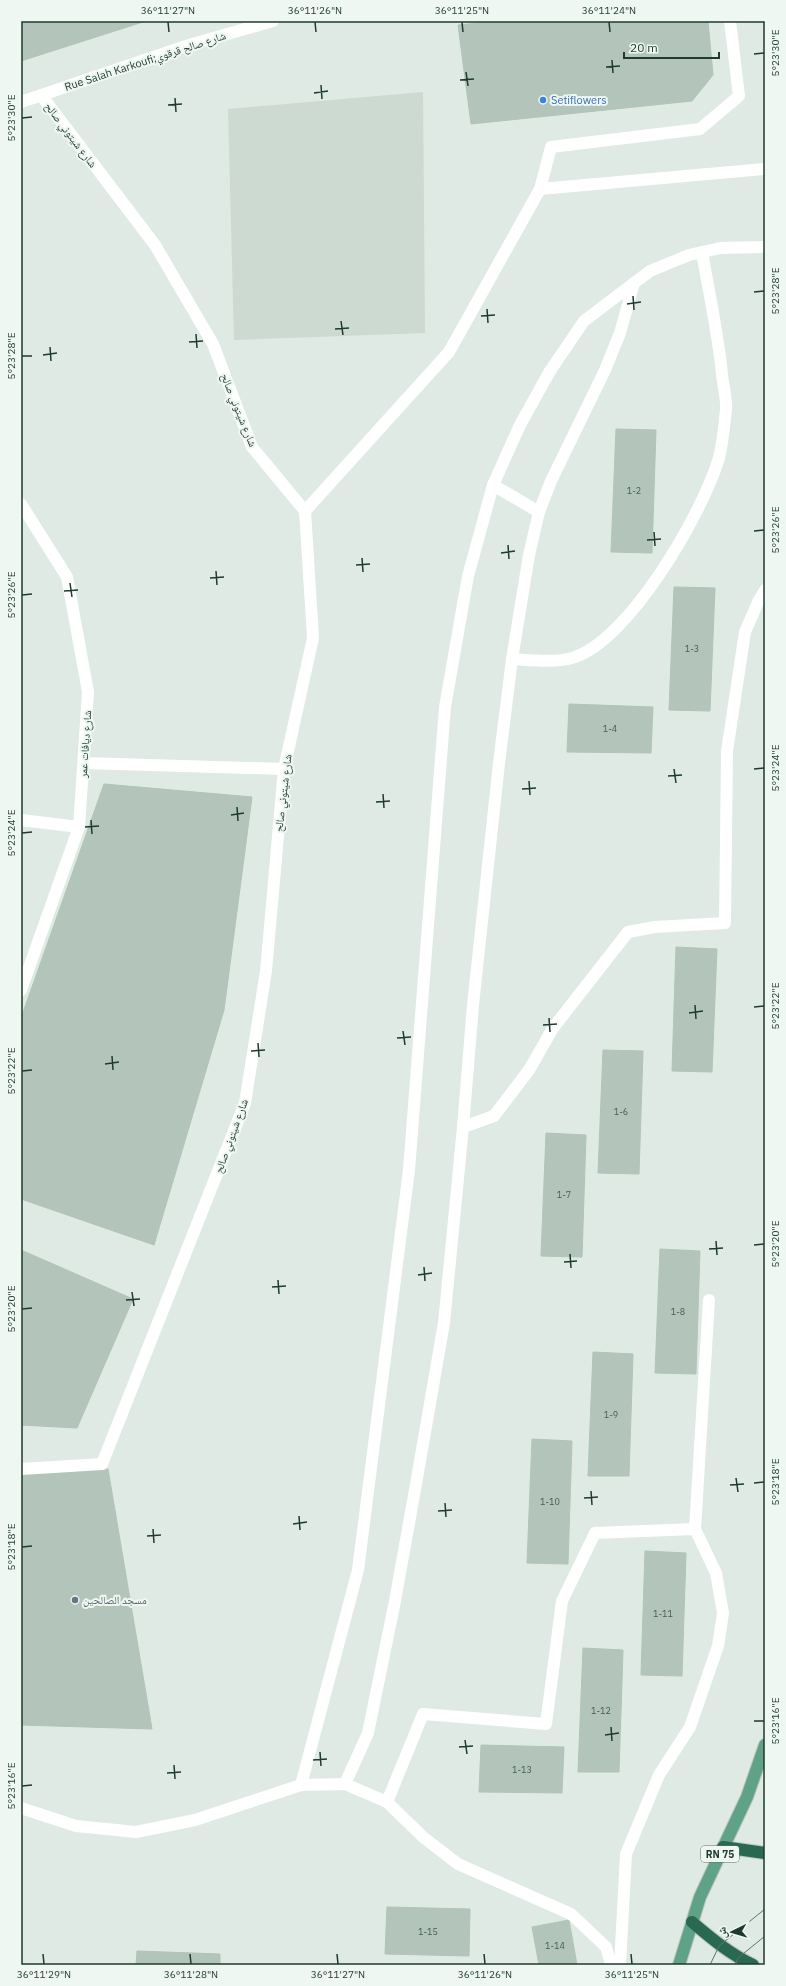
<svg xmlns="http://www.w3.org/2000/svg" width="786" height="1986" font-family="'IBM Plex Sans','Noto Naskh Arabic',sans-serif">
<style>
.built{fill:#ccdad1}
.building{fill:#b3c5bb;stroke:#b0c4b9}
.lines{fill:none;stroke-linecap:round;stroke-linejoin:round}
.major-casing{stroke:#bcc4c1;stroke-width:14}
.highway-casing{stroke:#bcc4c1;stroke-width:14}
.minor{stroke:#fff;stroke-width:12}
.major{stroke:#60a287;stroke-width:12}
.highway{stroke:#296851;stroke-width:12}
.tram{stroke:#58766a;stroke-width:1}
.ticks{fill:none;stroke:#1f3a2f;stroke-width:1.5}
.shop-dot{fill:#3f7fe0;stroke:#eef7f1;stroke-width:1.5}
.worship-dot{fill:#6b7280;stroke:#eef7f1;stroke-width:1.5}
.labels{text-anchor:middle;stroke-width:4;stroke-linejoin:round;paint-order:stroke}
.number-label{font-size:9px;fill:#445d52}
.shield{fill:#eef7f1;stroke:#5d7369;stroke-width:1}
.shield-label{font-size:10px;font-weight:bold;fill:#1f3a2f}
.street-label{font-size:11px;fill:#1f3a2f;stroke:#eef7f1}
.shop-label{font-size:11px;fill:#366cbe;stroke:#eef7f1;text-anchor:start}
.worship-label{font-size:11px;fill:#5b616d;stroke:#eef7f1;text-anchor:start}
.neatline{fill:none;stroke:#1f3a2f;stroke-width:1.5}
.ticks-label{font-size:10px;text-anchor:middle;fill:#1f3a2f}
</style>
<rect width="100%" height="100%" fill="#deeae3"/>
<polygon class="built" points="423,92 425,333 234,340 228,109"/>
<g class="building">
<polygon points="21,21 146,21 21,61"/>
<polygon points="497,21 708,21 713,75 692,101 471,124 458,25"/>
<polygon points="616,429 656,430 652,553 611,552"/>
<polygon points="674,587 715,588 710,711 669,710"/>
<polygon points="569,704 653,707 651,753 567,752"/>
<polygon points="104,784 252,797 224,1010 154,1245 21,1199 21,1018"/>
<polygon points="676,947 717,949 712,1072 672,1071"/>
<polygon points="603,1050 643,1051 639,1174 598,1173"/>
<polygon points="546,1133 586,1135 582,1257 541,1256"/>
<polygon points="660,1249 700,1251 696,1374 655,1373"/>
<polygon points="21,1250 133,1299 77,1428 21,1425"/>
<polygon points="593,1352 633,1354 629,1476 588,1476"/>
<polygon points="532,1439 572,1441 568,1564 527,1563"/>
<polygon points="108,1469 152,1729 21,1725 21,1474"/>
<polygon points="645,1551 686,1553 682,1676 641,1675"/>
<polygon points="583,1648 623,1650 619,1772 578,1772"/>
<polygon points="481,1745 564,1747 562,1793 479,1792"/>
<polygon points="387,1907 470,1909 469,1956 385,1954"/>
<polygon points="569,1920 577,1965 539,1965 532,1927"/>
<polygon points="137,1951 220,1954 220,1965 136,1965"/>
</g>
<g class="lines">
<g class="major-casing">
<polyline id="major" points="679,1965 700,1897 747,1797 765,1745"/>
</g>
<g class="highway-casing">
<g id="highway">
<polyline points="723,1847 765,1853"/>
<path d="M692,1922C712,1939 730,1954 753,1965"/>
</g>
</g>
<g class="minor">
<polyline points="21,102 189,45 273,21"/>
<polyline points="540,189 551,147 700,129 739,96 730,21"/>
<polyline points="493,485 539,512"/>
<polyline points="21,504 67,577 88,692 79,827 21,990"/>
<polyline points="305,511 449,352 540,189 765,169"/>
<path d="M512,659C531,660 554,663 572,658C629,642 703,512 719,458C723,443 724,425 726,410C727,399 723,386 722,374C718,333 709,293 702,252"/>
<polyline points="84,763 284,769"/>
<polyline points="21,820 79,827"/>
<polyline points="463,1127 473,1005 499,763 512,659 529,555 539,512 551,481 605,370 620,333 634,283"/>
<polyline points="21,1469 102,1464 245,1103 266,971 284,769 313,638 305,511 252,447 213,344 155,245 41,95"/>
<polyline points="345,1784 368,1733 395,1601 416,1484 444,1323 463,1127 494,1116 529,1070 553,1028 628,932 655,927 725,923 727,751 745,632 758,602 765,590"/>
<polyline points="301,1785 358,1570 409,1170 445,707 468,576 493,485 520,425 550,371 584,321 650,271 689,255 720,248 765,247"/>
<polyline points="387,1802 423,1714 546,1724 562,1601 595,1533 695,1529"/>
<polyline points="21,1808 76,1826 136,1832 195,1820 301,1785 345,1784 387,1802 423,1837 458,1864 571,1914 606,1947 611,1965"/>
<polyline points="620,1965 626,1854 659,1775 690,1727 718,1646 723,1613 716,1573 695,1529 709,1300"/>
</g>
<use href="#major" class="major"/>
<use href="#highway" class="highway"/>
<g class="tram">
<polyline points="710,1965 719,1946 765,1909"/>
<polyline points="735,1965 738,1958 765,1936"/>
</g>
</g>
<path class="ticks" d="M168,22L169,32M315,22L316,32M462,22L463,32M609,22L610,32M754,54L764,53M612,60L613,73M606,67L620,66M466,72L468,86M460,80L474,79M321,85L322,99M314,93L328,91M175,98L176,112M168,105L182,104M22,118L32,117M754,292L764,291M633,296L634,310M627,304L641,302M487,309L488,323M481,316L495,315M341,321L343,335M335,329L349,328M196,334L197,348M189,342L203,341M50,347L51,361M43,355L57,353M22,356H32M754,531L764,530M654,532L655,546M647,540L661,539M508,545L509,559M501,553L515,551M362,558L363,572M356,565L370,564M216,571L217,585M210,578L224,577M70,583L72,597M64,591L78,590M22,595L32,594M674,769L676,783M754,769L764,768M668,776L682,775M529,781L530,795M522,789L536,788M383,794L384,808M376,802L390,801M237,807L238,821M231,815L244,813M91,820L92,834M85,827L99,826M22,833L32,832M695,1005L696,1019M754,1007L764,1006M689,1013L703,1011M549,1018L550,1032M543,1025L557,1024M403,1031L405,1045M397,1038L411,1037M258,1043L259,1057M251,1051L265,1050M112,1056L113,1070M105,1064L119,1062M22,1071L32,1070M716,1241L717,1255M754,1245L764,1244M709,1249L723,1248M570,1254L571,1268M564,1262L577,1261M424,1267L425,1281M418,1275L432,1273M278,1280L279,1294M272,1287L286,1286M132,1292L134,1306M126,1300L140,1299M22,1309L32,1308M736,1478L738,1492M754,1483L764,1482M730,1485L744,1484M591,1491L592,1505M584,1498L598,1497M445,1503L446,1517M438,1511L452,1510M299,1516L300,1530M293,1524L307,1522M153,1529L154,1543M147,1536L161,1535M22,1547L32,1546M754,1721H764M611,1727L612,1741M605,1735L619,1733M465,1740L467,1754M459,1747L473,1746M320,1752L321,1766M313,1760L327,1759M174,1765L175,1779M167,1773L181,1772M22,1786L32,1785M43,1954L44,1964M190,1954L191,1964M337,1954L338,1964M484,1954L485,1964M631,1954L632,1964"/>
<circle class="shop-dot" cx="543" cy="100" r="4"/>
<circle class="worship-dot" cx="75" cy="1600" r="4"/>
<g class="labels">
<g class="number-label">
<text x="634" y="494">1-2</text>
<text x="692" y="652">1-3</text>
<text x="610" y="732">1-4</text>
<text x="621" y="1115">1-6</text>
<text x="564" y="1198">1-7</text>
<text x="678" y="1315">1-8</text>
<text x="611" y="1418">1-9</text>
<text x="550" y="1505">1-10</text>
<text x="663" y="1617">1-11</text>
<text x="601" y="1714">1-12</text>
<text x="522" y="1773">1-13</text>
<text x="428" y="1935">1-15</text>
<text x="555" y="1949">1-14</text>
</g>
<rect class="shield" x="701" y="1846" width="38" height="16" rx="3"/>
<g class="shield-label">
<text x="720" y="1858">RN 75</text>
</g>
<g class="street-label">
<text transform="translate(145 61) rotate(-18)" y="4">Rue Salah Karkoufi;شارع صالح قرقوي</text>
<text transform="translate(71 135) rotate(53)" y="4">شارع شيتوني صالح</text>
<text transform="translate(239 410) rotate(68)" y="4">شارع شيتوني صالح</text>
<text transform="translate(85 744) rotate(-86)" y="4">شارع ديافات عمر</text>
<text transform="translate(283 793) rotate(-83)" y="4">شارع شيتوني صالح</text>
<text transform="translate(231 1136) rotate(-70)" y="4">شارع شيتوني صالح</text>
</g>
<g class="shop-label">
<text x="551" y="104">Setiflowers</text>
</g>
<g class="worship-label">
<text x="83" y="1604">مسجد الصالحين</text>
</g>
</g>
<rect width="786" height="1986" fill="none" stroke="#eef7f1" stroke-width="44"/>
<g transform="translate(732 1932) rotate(265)" stroke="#eef7f1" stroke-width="3" paint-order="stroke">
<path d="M0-3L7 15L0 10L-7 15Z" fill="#1f3a2f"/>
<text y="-6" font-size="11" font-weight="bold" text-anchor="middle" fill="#1f3a2f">ش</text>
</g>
<path d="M624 52v6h95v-6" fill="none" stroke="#1f3a2f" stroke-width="2"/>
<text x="630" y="52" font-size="12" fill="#1f3a2f" stroke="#eef7f1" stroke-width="3" paint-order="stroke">20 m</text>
<rect x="22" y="22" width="742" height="1942" class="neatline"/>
<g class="ticks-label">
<text x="168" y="14">36°11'27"N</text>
<text x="315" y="14">36°11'26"N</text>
<text x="462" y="14">36°11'25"N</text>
<text x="609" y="14">36°11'24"N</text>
<text transform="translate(775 53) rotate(-90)" y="4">5°23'30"E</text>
<text transform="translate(11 118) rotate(-90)" y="4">5°23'30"E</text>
<text transform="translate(775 291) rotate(-90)" y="4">5°23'28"E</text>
<text transform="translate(11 356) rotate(-90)" y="4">5°23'28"E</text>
<text transform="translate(775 530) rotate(-90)" y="4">5°23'26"E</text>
<text transform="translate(11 595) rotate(-90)" y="4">5°23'26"E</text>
<text transform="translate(775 768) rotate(-90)" y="4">5°23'24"E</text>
<text transform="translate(11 833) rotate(-90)" y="4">5°23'24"E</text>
<text transform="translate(775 1006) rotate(-90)" y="4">5°23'22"E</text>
<text transform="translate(11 1071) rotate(-90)" y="4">5°23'22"E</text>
<text transform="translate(775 1244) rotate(-90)" y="4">5°23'20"E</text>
<text transform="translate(11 1309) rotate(-90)" y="4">5°23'20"E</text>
<text transform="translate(775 1482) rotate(-90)" y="4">5°23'18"E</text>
<text transform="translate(11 1547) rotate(-90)" y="4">5°23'18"E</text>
<text transform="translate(775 1721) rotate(-90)" y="4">5°23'16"E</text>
<text transform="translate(11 1786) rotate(-90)" y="4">5°23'16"E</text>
<text x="44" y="1978">36°11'29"N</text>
<text x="191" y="1978">36°11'28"N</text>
<text x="338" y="1978">36°11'27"N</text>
<text x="485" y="1978">36°11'26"N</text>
<text x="632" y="1978">36°11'25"N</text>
</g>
</svg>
